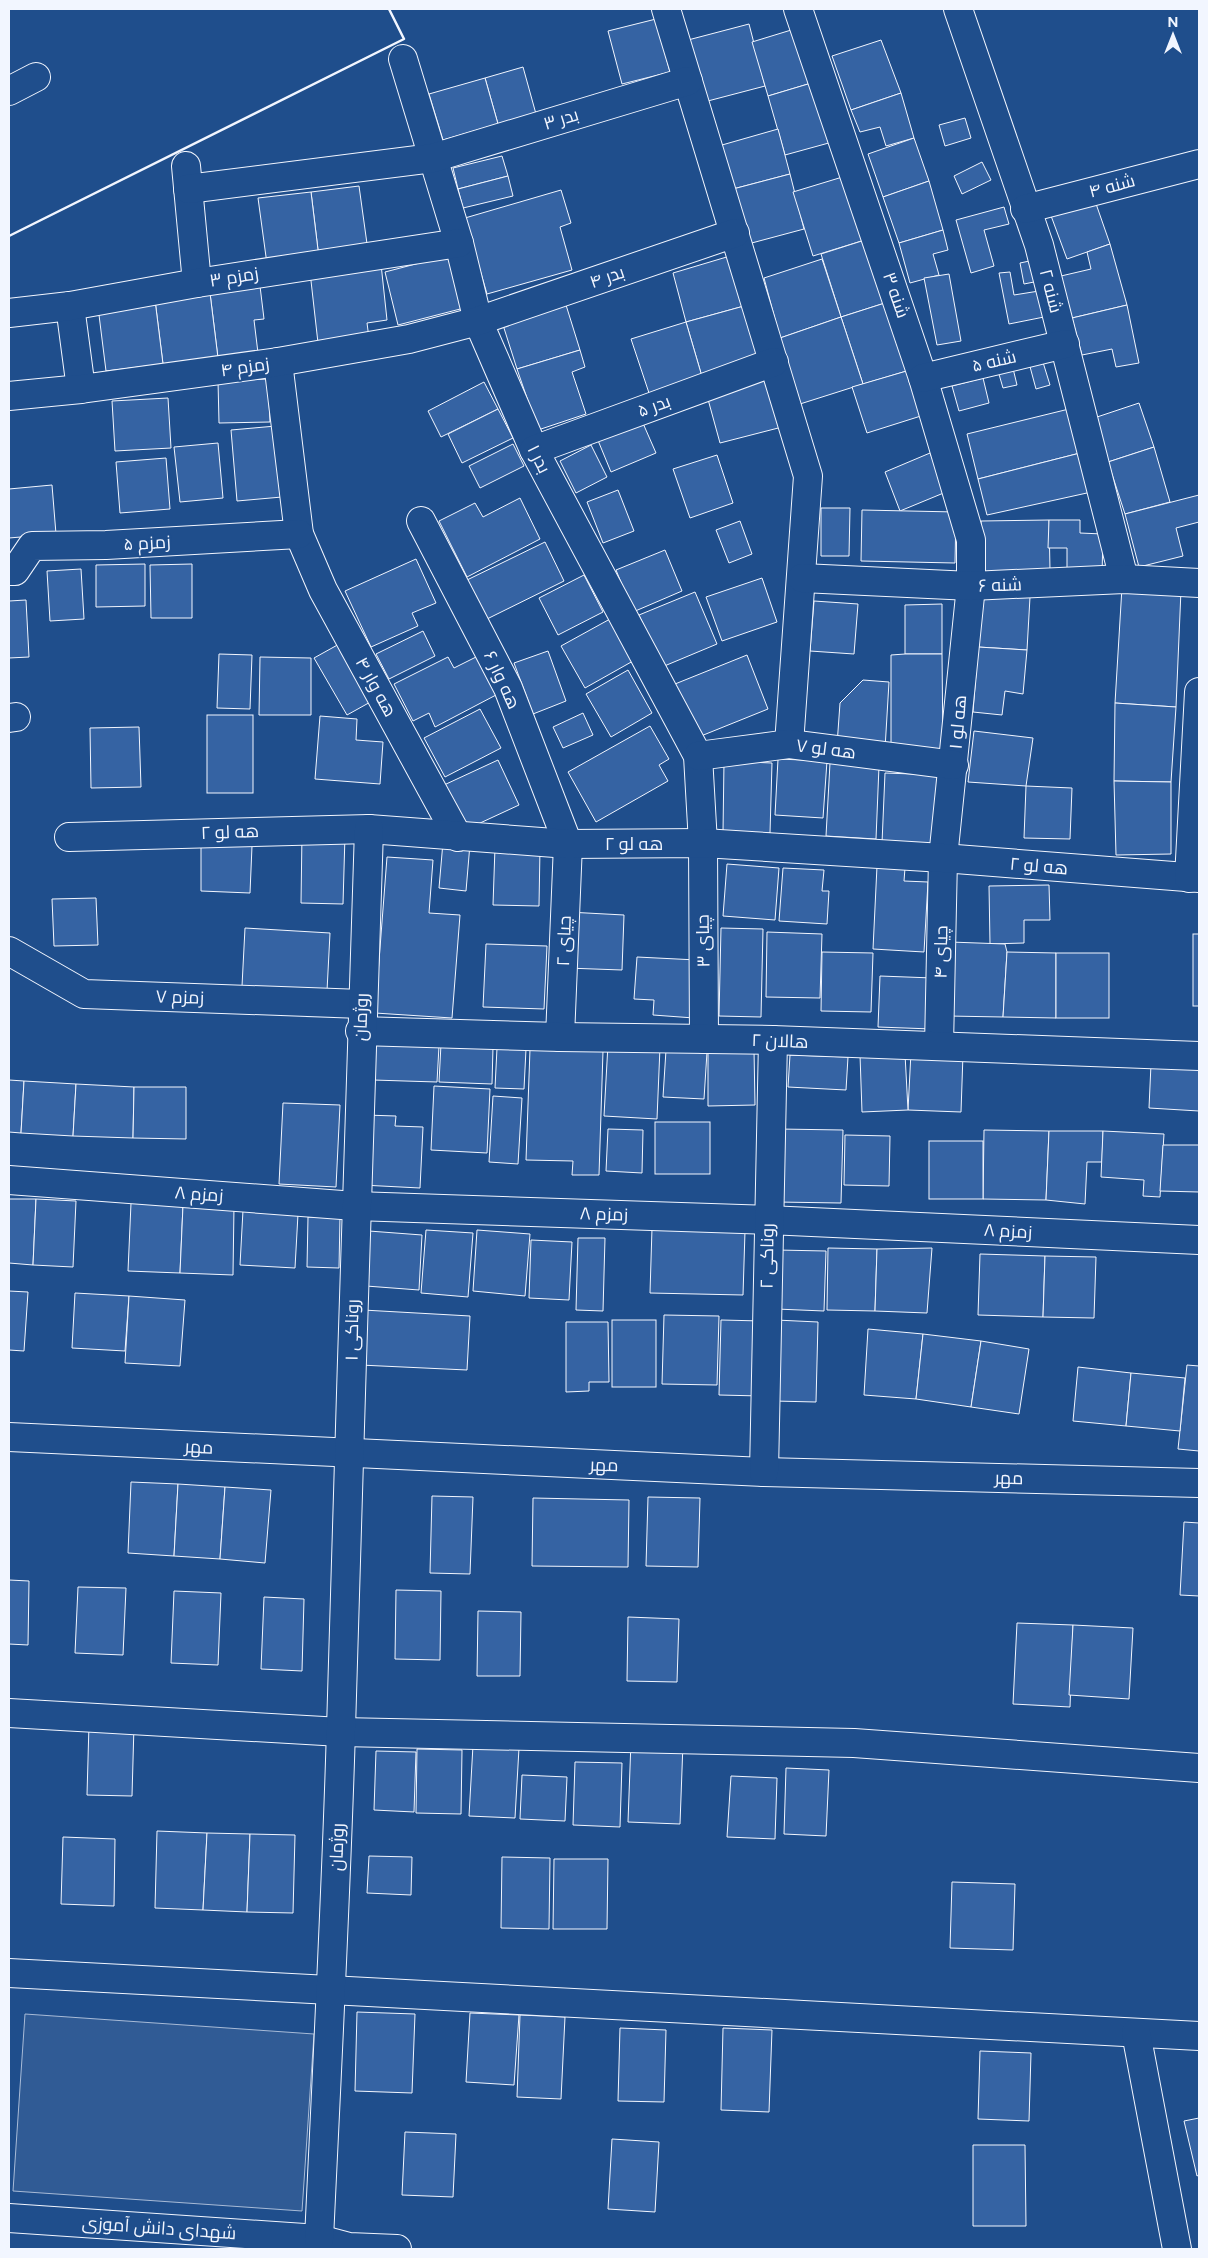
<svg xmlns="http://www.w3.org/2000/svg" width="1208" height="2258" font-family="Figtree,Cairo,sans-serif">
<style>
.built{fill:#305b95;stroke:#a8bbd7}
.building{fill:#3563a3;stroke:#f2f6ff}
.lines{fill:none;stroke-linecap:round;stroke-linejoin:round}
.minor-casing{stroke:#f2f6ff;stroke-width:30}
.minor{stroke:#1f4e8c;stroke-width:28}
.wall{stroke:#f2f6ff;stroke-width:2.5}
.labels{text-anchor:middle;stroke-width:4;stroke-linejoin:round;paint-order:stroke}
.street-label{font-size:18px;fill:#f2f6ff;stroke:#1f4e8c}
</style>
<rect width="100%" height="100%" fill="#1f4e8c"/>
<polygon class="built" points="25,2014 314,2034 302,2211 13,2191"/>
<g class="building">
<polygon points="656,19 670,72 622,84 608,31"/>
<polygon points="749,24 765,86 704,102 688,40"/>
<polygon points="801,27 818,81 768,96 752,42"/>
<polygon points="881,40 901,93 851,110 832,56"/>
<polygon points="523,67 536,114 498,124 485,78"/>
<polygon points="485,78 498,124 443,140 429,94"/>
<polygon points="818,81 836,141 785,155 768,96"/>
<polygon points="901,93 914,138 886,146 880,127 860,132 851,110"/>
<polygon points="965,118 971,138 945,146 939,125"/>
<polygon points="778,129 790,174 733,189 722,145"/>
<polygon points="914,138 929,181 883,197 868,154"/>
<polygon points="502,156 508,176 458,189 453,168"/>
<polygon points="982,162 991,180 962,194 954,176"/>
<polygon points="790,174 804,229 748,244 733,189"/>
<polygon points="849,175 868,239 813,256 793,192"/>
<polygon points="508,176 513,196 463,208 458,189"/>
<polygon points="929,181 943,230 899,243 883,197"/>
<polygon points="359,186 368,251 319,258 311,192"/>
<polygon points="561,190 571,223 560,227 572,270 487,294 465,218"/>
<polygon points="311,192 319,258 267,264 258,198"/>
<polygon points="1094,198 1110,244 1067,259 1050,213"/>
<polygon points="1004,207 1009,224 984,230 994,266 971,273 956,220"/>
<polygon points="943,230 948,250 933,254 939,275 910,283 899,243"/>
<polygon points="868,239 888,302 841,317 821,254"/>
<polygon points="1110,244 1127,305 1072,318 1061,276 1091,269 1087,252"/>
<polygon points="454,254 468,307 398,325 385,272"/>
<polygon points="730,256 744,306 686,322 673,273"/>
<polygon points="822,259 841,317 780,338 764,278"/>
<polygon points="1034,260 1039,281 1024,284 1020,263"/>
<polygon points="381,264 387,320 367,323 369,338 318,343 310,272"/>
<polygon points="1010,272 1014,295 1039,291 1044,317 1009,324 999,273"/>
<polygon points="949,274 961,341 937,345 924,278"/>
<polygon points="260,286 264,319 254,320 258,353 218,358 210,293"/>
<polygon points="210,293 218,358 163,364 155,300"/>
<polygon points="155,300 163,364 106,371 98,307"/>
<polygon points="888,302 910,370 863,384 841,317"/>
<polygon points="566,305 580,350 517,369 503,325"/>
<polygon points="1127,305 1139,363 1116,367 1112,349 1082,355 1072,318"/>
<polygon points="744,306 761,363 703,380 686,322"/>
<polygon points="841,317 863,384 800,404 780,338"/>
<polygon points="686,322 703,380 650,396 631,339"/>
<polygon points="580,350 585,367 572,372 586,414 538,430 517,369"/>
<polygon points="1042,359 1050,385 1036,389 1029,363"/>
<polygon points="1011,360 1017,385 1003,388 996,364"/>
<polygon points="910,370 924,415 867,433 852,387"/>
<polygon points="772,374 786,426 720,443 706,392"/>
<polygon points="983,378 989,403 959,411 952,386"/>
<polygon points="268,379 270,422 219,423 218,381"/>
<polygon points="484,382 498,409 441,437 428,411"/>
<polygon points="168,398 171,448 115,451 112,401"/>
<polygon points="1139,403 1154,447 1108,462 1094,418"/>
<polygon points="1073,408 1084,452 978,479 967,434"/>
<polygon points="498,409 513,438 462,463 448,434"/>
<polygon points="642,421 656,453 611,472 597,438"/>
<polygon points="276,426 282,497 237,501 231,430"/>
<polygon points="218,443 223,498 180,502 174,447"/>
<polygon points="513,444 524,466 480,488 469,466"/>
<polygon points="591,445 607,477 576,493 560,461"/>
<polygon points="1154,447 1170,502 1125,514 1108,462"/>
<polygon points="1084,452 1096,491 987,515 978,479"/>
<polygon points="930,453 946,492 900,511 885,472"/>
<polygon points="717,455 733,503 690,518 673,469"/>
<polygon points="166,458 170,509 120,513 116,462"/>
<polygon points="52,485 56,534 9,538 9,489"/>
<polygon points="618,490 634,531 603,543 587,502"/>
<polygon points="1199,495 1199,522 1176,528 1183,556 1139,567 1125,514"/>
<polygon points="520,498 540,539 467,577 439,521 475,503 483,517"/>
<polygon points="821,508 850,508 849,556 821,556"/>
<polygon points="862,510 956,512 955,563 861,561"/>
<polygon points="1049,520 1050,570 983,572 981,521"/>
<polygon points="1049,520 1080,520 1080,533 1103,534 1102,576 1067,575 1067,548 1048,548"/>
<polygon points="740,521 752,554 729,563 716,530"/>
<polygon points="545,542 564,581 487,619 467,580"/>
<polygon points="665,550 682,591 633,612 616,570"/>
<polygon points="416,559 436,603 412,613 418,626 371,647 345,591"/>
<polygon points="145,564 145,606 96,607 96,565"/>
<polygon points="192,564 192,618 151,618 150,565"/>
<polygon points="81,569 84,619 50,621 47,571"/>
<polygon points="584,575 603,612 558,635 539,598"/>
<polygon points="762,578 777,622 722,641 706,597"/>
<polygon points="1122,587 1181,590 1176,707 1115,703"/>
<polygon points="695,592 717,644 662,667 639,615"/>
<polygon points="981,594 1030,597 1027,650 978,647"/>
<polygon points="26,600 29,657 9,658 9,601"/>
<polygon points="814,601 858,604 854,654 810,651"/>
<polygon points="942,604 942,654 905,654 905,605"/>
<polygon points="610,619 633,661 585,688 561,646"/>
<polygon points="423,631 435,656 389,679 376,654"/>
<polygon points="341,643 374,700 347,715 314,658"/>
<polygon points="978,647 1027,650 1023,694 1005,691 1002,715 973,712"/>
<polygon points="548,651 566,701 533,714 514,663"/>
<polygon points="219,654 252,655 250,709 217,708"/>
<polygon points="905,654 942,654 943,752 891,752 891,655"/>
<polygon points="747,655 768,709 696,738 675,684"/>
<polygon points="260,657 311,658 311,715 259,715"/>
<polygon points="448,657 454,668 476,657 496,695 435,727 429,713 413,721 394,684"/>
<polygon points="628,670 652,713 611,737 586,694"/>
<polygon points="863,680 889,682 885,749 837,745 840,703"/>
<polygon points="1115,703 1176,707 1171,782 1114,781"/>
<polygon points="480,709 501,748 445,777 424,738"/>
<polygon points="583,713 593,735 563,748 553,727"/>
<rect x="207" y="715" width="46" height="78"/>
<polygon points="320,716 357,719 356,740 383,742 380,784 315,779"/>
<polygon points="650,726 669,759 659,765 668,781 596,822 568,772"/>
<polygon points="139,727 141,787 91,788 90,728"/>
<polygon points="974,731 1033,738 1026,786 968,782"/>
<polygon points="778,759 827,761 823,818 775,815"/>
<polygon points="498,760 519,805 465,830 444,785"/>
<polygon points="724,761 772,763 770,833 723,832"/>
<polygon points="830,763 879,766 876,839 826,836"/>
<polygon points="885,773 941,775 938,846 882,843"/>
<polygon points="1114,781 1171,782 1171,854 1116,855"/>
<polygon points="1026,786 1072,788 1070,839 1024,838"/>
<polygon points="302,833 345,835 343,904 301,903"/>
<polygon points="443,842 470,844 466,891 439,888"/>
<polygon points="201,844 252,846 250,893 201,891"/>
<polygon points="495,847 540,848 539,906 493,905"/>
<polygon points="387,857 433,860 429,913 460,915 452,1018 375,1013"/>
<polygon points="727,864 779,868 775,920 723,916"/>
<polygon points="877,866 905,868 904,881 928,882 924,952 873,949"/>
<polygon points="783,868 824,870 822,891 829,891 827,924 779,921"/>
<polygon points="1049,885 1050,920 1024,920 1024,943 990,944 989,886"/>
<polygon points="96,898 98,945 54,946 52,899"/>
<polygon points="568,912 624,915 622,970 566,968"/>
<polygon points="245,928 330,933 327,991 242,986"/>
<polygon points="721,928 763,929 761,1017 719,1016"/>
<polygon points="767,932 822,934 820,998 766,997"/>
<rect x="1193" y="934" width="6" height="72"/>
<polygon points="950,942 1005,944 1007,952 1003,1017 948,1016"/>
<polygon points="486,944 547,946 544,1009 483,1007"/>
<polygon points="822,952 873,953 871,1012 821,1011"/>
<polygon points="1007,952 1056,953 1056,1018 1003,1017"/>
<rect x="1056" y="953" width="53" height="65"/>
<polygon points="637,957 697,960 694,1018 653,1015 654,1000 634,999"/>
<polygon points="880,976 933,978 932,1029 878,1027"/>
<polygon points="374,1044 439,1046 437,1082 373,1080"/>
<polygon points="441,1044 493,1047 492,1084 439,1082"/>
<polygon points="608,1044 660,1047 657,1119 604,1116"/>
<polygon points="497,1048 526,1049 524,1089 495,1088"/>
<polygon points="530,1049 603,1051 599,1175 572,1175 573,1161 526,1160"/>
<polygon points="666,1050 707,1052 704,1099 663,1097"/>
<polygon points="754,1050 755,1105 708,1106 708,1051"/>
<polygon points="911,1052 963,1054 961,1112 908,1110"/>
<polygon points="905,1054 908,1110 862,1112 860,1055"/>
<polygon points="790,1055 848,1057 846,1090 788,1087"/>
<polygon points="1151,1064 1199,1067 1199,1111 1149,1108"/>
<polygon points="9,1080 24,1081 21,1133 9,1132"/>
<polygon points="24,1081 76,1084 73,1136 21,1133"/>
<polygon points="76,1084 134,1087 133,1138 73,1136"/>
<polygon points="434,1086 490,1089 487,1153 431,1150"/>
<polygon points="134,1087 186,1087 186,1139 133,1138"/>
<polygon points="493,1096 522,1098 518,1164 489,1162"/>
<polygon points="283,1103 340,1105 336,1187 279,1184"/>
<polygon points="365,1115 396,1116 395,1126 423,1127 420,1188 362,1185"/>
<rect x="655" y="1122" width="55" height="52"/>
<polygon points="608,1129 643,1130 642,1173 606,1171"/>
<polygon points="779,1129 843,1130 841,1203 777,1202"/>
<polygon points="984,1130 1049,1131 1046,1200 983,1199"/>
<polygon points="1049,1131 1103,1131 1102,1162 1087,1162 1085,1204 1046,1200"/>
<polygon points="1103,1131 1164,1134 1160,1197 1143,1196 1144,1180 1101,1177"/>
<polygon points="845,1135 890,1136 889,1186 844,1185"/>
<rect x="929" y="1141" width="54" height="58"/>
<polygon points="1163,1145 1199,1145 1199,1192 1160,1191"/>
<polygon points="9,1199 36,1199 33,1265 9,1263"/>
<polygon points="36,1199 76,1201 73,1267 33,1265"/>
<polygon points="131,1203 183,1205 180,1273 128,1271"/>
<polygon points="183,1205 234,1206 233,1275 180,1273"/>
<polygon points="243,1210 298,1214 295,1268 240,1265"/>
<polygon points="308,1217 340,1217 339,1268 307,1267"/>
<polygon points="652,1228 745,1231 743,1295 650,1293"/>
<polygon points="426,1230 473,1233 468,1297 421,1293"/>
<polygon points="477,1230 530,1234 525,1296 473,1291"/>
<polygon points="369,1231 422,1235 419,1290 366,1286"/>
<polygon points="578,1238 605,1238 603,1311 576,1310"/>
<polygon points="531,1240 572,1242 569,1300 529,1298"/>
<polygon points="828,1248 877,1249 875,1311 827,1310"/>
<polygon points="932,1248 927,1313 875,1311 877,1249"/>
<polygon points="777,1250 826,1251 824,1311 776,1309"/>
<polygon points="980,1254 1045,1256 1043,1317 978,1315"/>
<polygon points="1045,1256 1096,1257 1094,1318 1043,1317"/>
<polygon points="9,1291 28,1292 24,1351 9,1350"/>
<polygon points="75,1293 129,1296 125,1351 72,1348"/>
<polygon points="129,1296 185,1300 180,1366 125,1363"/>
<polygon points="363,1310 470,1316 467,1370 360,1365"/>
<polygon points="664,1315 719,1316 717,1385 662,1384"/>
<rect x="612" y="1320" width="44" height="67"/>
<polygon points="721,1320 762,1321 761,1396 719,1395"/>
<polygon points="776,1320 818,1322 816,1402 774,1401"/>
<polygon points="566,1322 608,1322 609,1382 589,1382 589,1391 566,1392"/>
<polygon points="868,1329 923,1334 916,1399 864,1395"/>
<polygon points="923,1334 981,1341 971,1407 916,1399"/>
<polygon points="981,1341 1029,1349 1019,1414 971,1407"/>
<polygon points="1187,1365 1199,1366 1199,1451 1178,1449"/>
<polygon points="1078,1367 1131,1373 1126,1426 1073,1421"/>
<polygon points="1131,1373 1185,1378 1180,1431 1126,1426"/>
<polygon points="131,1482 178,1484 174,1556 128,1553"/>
<polygon points="178,1484 225,1487 220,1559 174,1556"/>
<polygon points="225,1487 271,1490 265,1563 220,1559"/>
<polygon points="432,1496 473,1497 470,1574 430,1573"/>
<polygon points="648,1497 700,1498 698,1567 646,1566"/>
<polygon points="533,1498 629,1500 628,1567 532,1566"/>
<polygon points="1184,1522 1199,1523 1199,1596 1180,1595"/>
<polygon points="9,1580 29,1581 28,1645 9,1644"/>
<polygon points="78,1587 126,1588 123,1655 75,1653"/>
<polygon points="396,1590 441,1591 440,1660 395,1659"/>
<polygon points="174,1591 221,1593 218,1665 171,1663"/>
<polygon points="264,1597 304,1599 302,1671 261,1669"/>
<polygon points="478,1611 521,1612 520,1676 477,1676"/>
<polygon points="628,1617 679,1619 677,1682 627,1681"/>
<polygon points="1017,1623 1073,1625 1070,1707 1013,1704"/>
<polygon points="1073,1625 1133,1628 1129,1699 1069,1695"/>
<polygon points="89,1724 134,1725 132,1796 87,1795"/>
<polygon points="631,1741 683,1743 680,1824 628,1822"/>
<polygon points="473,1745 519,1748 515,1818 469,1816"/>
<polygon points="417,1749 462,1750 461,1814 416,1813"/>
<polygon points="376,1751 416,1752 414,1812 374,1810"/>
<polygon points="575,1762 622,1763 620,1827 573,1825"/>
<polygon points="786,1768 829,1770 826,1836 784,1834"/>
<polygon points="522,1775 567,1777 565,1821 520,1819"/>
<polygon points="731,1776 777,1778 775,1839 727,1837"/>
<polygon points="157,1831 207,1833 203,1910 155,1908"/>
<polygon points="207,1833 250,1834 247,1912 203,1910"/>
<polygon points="250,1834 295,1835 293,1913 247,1912"/>
<polygon points="63,1837 115,1839 114,1906 61,1904"/>
<polygon points="369,1856 412,1857 411,1895 367,1893"/>
<polygon points="502,1857 550,1858 549,1929 501,1928"/>
<polygon points="554,1859 608,1859 607,1929 553,1929"/>
<polygon points="952,1882 1015,1884 1013,1950 950,1948"/>
<polygon points="357,2012 415,2014 412,2093 355,2091"/>
<polygon points="470,2013 519,2015 514,2085 466,2082"/>
<polygon points="520,2015 565,2017 561,2099 517,2097"/>
<polygon points="620,2028 666,2030 664,2102 618,2101"/>
<polygon points="723,2028 772,2030 769,2112 721,2110"/>
<polygon points="980,2051 1031,2053 1029,2121 978,2119"/>
<polygon points="1199,2118 1199,2175 1197,2176 1184,2121"/>
<polygon points="405,2132 456,2134 453,2197 402,2195"/>
<polygon points="612,2139 659,2142 655,2212 608,2209"/>
<polygon points="973,2145 1025,2145 1026,2226 973,2226"/>
</g>
<g class="lines">
<g class="minor-casing">
<g id="minor">
<polyline points="666,9 808,476 789,744"/>
<polyline points="798,9 923,378 971,540 971,586 943,858 939,1046"/>
<polyline points="958,9 1039,245 1124,579"/>
<polyline points="403,59 459,243 478,321 534,450 698,756 703,843 704,1039"/>
<polyline points="9,91 36,77"/>
<polyline points="186,166 197,283"/>
<polyline points="188,189 433,158 688,81"/>
<polyline points="1025,209 1199,164"/>
<polyline points="70,306 81,389"/>
<polyline points="9,313 70,306 197,283 459,243"/>
<polyline points="278,362 299,534 323,590 458,837"/>
<polyline points="923,378 1065,344"/>
<polyline points="9,396 81,389 278,362 409,339 478,321 735,233"/>
<polyline points="534,450 774,362"/>
<polyline points="421,521 508,688 568,844 560,1037"/>
<polyline points="9,571 15,571 32,546 106,545 299,534"/>
<polyline points="802,578 971,586 1124,579 1199,583"/>
<polyline points="9,718 16,717"/>
<polyline points="698,756 789,744 954,765"/>
<polyline points="69,837 369,829 568,844 703,843 943,858 1199,878"/>
<polyline points="1189,878 1199,692"/>
<polyline points="9,951 84,994 362,1004"/>
<polyline points="360,1031 560,1037 773,1040 1199,1056"/>
<polyline points="9,1180 355,1206 768,1220 1199,1240"/>
<polyline points="9,1437 764,1472 1199,1483"/>
<polyline points="764,1472 773,1040"/>
<polyline points="9,1713 341,1732 854,1743 1199,1768"/>
<polyline points="9,1973 1199,2036"/>
<polyline points="1136,2033 1177,2249"/>
<polyline points="9,2218 319,2239 349,2247 397,2249"/>
<path d="M319,2239C327,2069 336,1899 341,1729C351,1429 357,1129 369,829"/>
</g>
</g>
<use href="#minor" class="minor"/>
<polyline class="wall" points="9,236 404,39 389,9"/>
</g>
<g class="labels">
<g class="street-label">
<text transform="translate(561 119) rotate(-17)" y="6">بدر ۳</text>
<text transform="translate(1112 186) rotate(-15)" y="6">شنه ۴</text>
<text transform="translate(234 277) rotate(-9)" y="6">زمزم ۳</text>
<text transform="translate(607 277) rotate(-19)" y="6">بدر ۴</text>
<text transform="translate(1051 291) rotate(75)" y="6">شنه ۲</text>
<text transform="translate(896 295) rotate(71)" y="6">شنه ۳</text>
<text transform="translate(994 361) rotate(-13)" y="6">شنه ۵</text>
<text transform="translate(245 367) rotate(-8)" y="6">زمزم ۴</text>
<text transform="translate(654 406) rotate(-20)" y="6">بدر ۵</text>
<text transform="translate(539 459) rotate(63)" y="6">بدر ۱</text>
<text transform="translate(147 543) rotate(-3)" y="6">زمزم ۵</text>
<text transform="translate(1000 585) rotate(-2)" y="6">شنه ۶</text>
<text transform="translate(502 680) rotate(65)" y="6">هه وار ۶</text>
<text transform="translate(376 687) rotate(61)" y="6">هه وار ۴</text>
<text transform="translate(958 722) rotate(-85)" y="6">هه لو ۱</text>
<text transform="translate(826 749) rotate(7)" y="6">هه لو ۷</text>
<text transform="translate(230 832) rotate(-2)" y="6">هه لو ۲</text>
<text x="634" y="850">هه لو ۲</text>
<text transform="translate(1039 866) rotate(5)" y="6">هه لو ۲</text>
<text transform="translate(564 941) rotate(-88)" y="6">چیای ۲</text>
<text transform="translate(703 941) rotate(-91)" y="6">چیای ۳</text>
<text transform="translate(941 952) rotate(-89)" y="6">چیای ۴</text>
<text transform="translate(180 997) rotate(2)" y="6">زمزم ۷</text>
<text transform="translate(361 1017) rotate(-88)" y="6">روژمان</text>
<text transform="translate(780 1041) rotate(2)" y="6">هالان ۲</text>
<text transform="translate(199 1194) rotate(4)" y="6">زمزم ۸</text>
<text transform="translate(604 1214) rotate(2)" y="6">زمزم ۸</text>
<text transform="translate(1008 1231) rotate(3)" y="6">زمزم ۸</text>
<text transform="translate(767 1256) rotate(-89)" y="6">روناکی ۲</text>
<text transform="translate(352 1330) rotate(-89)" y="6">روناکی ۱</text>
<text transform="translate(199 1447) rotate(3)" y="6">مهر</text>
<text transform="translate(604 1465) rotate(2)" y="6">مهر</text>
<text transform="translate(1009 1478) rotate(1)" y="6">مهر</text>
<text transform="translate(337 1847) rotate(-88)" y="6">روژمان</text>
<text transform="translate(159 2228) rotate(4)" y="6">شهدای دانش آموزی</text>
</g>
</g>
<rect width="1208" height="2258" fill="none" stroke="#f2f6ff" stroke-width="20"/>
<g transform="translate(1173 35)" stroke="#1f4e8c" stroke-width="4" paint-order="stroke">
<path d="M0-4L9 19L0 12L-9 19Z" fill="#f2f6ff"/>
<text y="-8" font-size="14" font-weight="bold" text-anchor="middle" fill="#f2f6ff">N</text>
</g>
</svg>
